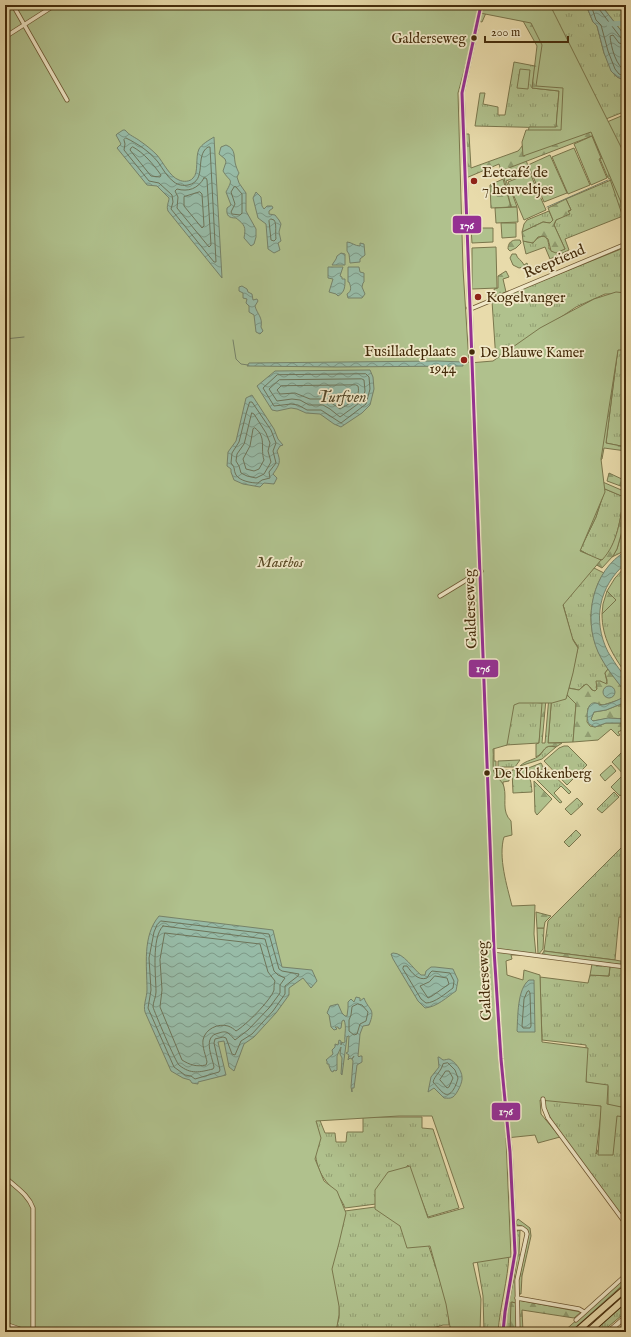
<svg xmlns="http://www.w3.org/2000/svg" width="631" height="1337" font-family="'IM FELL English',serif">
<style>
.grass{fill:url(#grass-tufts);stroke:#7a764c}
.forest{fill:url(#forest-firs);stroke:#7a764c;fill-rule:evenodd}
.green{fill:#b0c18d;stroke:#7a764c}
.water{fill:url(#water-waves);stroke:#768269}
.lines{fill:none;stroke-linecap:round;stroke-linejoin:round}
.shore{stroke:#6e7459;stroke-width:1}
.stream{stroke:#768269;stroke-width:1}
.river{stroke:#97bba7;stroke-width:5}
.minor-casing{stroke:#6e5833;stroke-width:5}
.tertiary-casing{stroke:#6e5833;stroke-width:5.5}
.motorway-casing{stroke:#452c0b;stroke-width:8}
.minor{stroke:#f0e8c8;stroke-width:3.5}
.tertiary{stroke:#f0e8c8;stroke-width:4}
.motorway{stroke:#e8dbab;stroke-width:6}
.bus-1-casing{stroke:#f0e8c8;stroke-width:6}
.bus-1{stroke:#953192;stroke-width:3}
.bus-dot{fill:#452c0b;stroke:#f0e8c8;stroke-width:1.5}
.poi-dot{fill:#8f2418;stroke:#f0e8c8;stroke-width:1.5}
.labels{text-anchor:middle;stroke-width:3.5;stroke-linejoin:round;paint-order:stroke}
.bus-label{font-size:14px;fill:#452c0b;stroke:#f0e8c8;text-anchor:start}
.poi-label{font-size:15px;fill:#452c0b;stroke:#f0e8c8;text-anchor:start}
.street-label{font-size:15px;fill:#452c0b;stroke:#f0e8c8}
.park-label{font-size:15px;font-style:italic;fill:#5a4a25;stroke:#f0e8c8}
.water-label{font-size:16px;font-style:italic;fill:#55492a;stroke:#f0e8c8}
.line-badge{stroke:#f0e8c8;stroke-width:1.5}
.badge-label{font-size:11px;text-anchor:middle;font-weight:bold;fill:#fff}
</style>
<defs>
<pattern id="grass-tufts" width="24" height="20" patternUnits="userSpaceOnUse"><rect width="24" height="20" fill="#b0c18d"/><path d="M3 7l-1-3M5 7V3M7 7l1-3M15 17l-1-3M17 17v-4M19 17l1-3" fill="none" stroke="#919d71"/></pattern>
<pattern id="forest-firs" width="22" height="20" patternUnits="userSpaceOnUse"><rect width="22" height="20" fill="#b0c18d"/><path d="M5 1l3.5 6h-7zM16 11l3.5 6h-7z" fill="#919d71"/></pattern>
<pattern id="water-waves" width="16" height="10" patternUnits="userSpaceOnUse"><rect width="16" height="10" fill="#97bba7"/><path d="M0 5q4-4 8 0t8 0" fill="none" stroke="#7d9886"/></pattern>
</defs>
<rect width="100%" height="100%" fill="#e8dbab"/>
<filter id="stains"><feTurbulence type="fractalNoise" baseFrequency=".005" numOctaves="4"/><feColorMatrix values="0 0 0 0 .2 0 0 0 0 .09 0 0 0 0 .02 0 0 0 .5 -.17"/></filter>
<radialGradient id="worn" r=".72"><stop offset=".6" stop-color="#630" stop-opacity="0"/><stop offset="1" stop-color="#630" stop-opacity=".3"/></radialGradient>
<g class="grass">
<polygon points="548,5 586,5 593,22 597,26 604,53 617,77 626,81 626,111 606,119"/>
<polygon points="601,5 626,7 626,37"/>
<polygon points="514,62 535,66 532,88 559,91 556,128 475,126 480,93 485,93 483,104 498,107 498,115 505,115"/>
<polygon points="626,114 626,129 622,130 626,144 626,160 607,122"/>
<polygon points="526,160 530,172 506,181 513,196 517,207 511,207 502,170"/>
<path d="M611,180L623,216L565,239L569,250L550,259L545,247L526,254L523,241L533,243C542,232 549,235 549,249H565L554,225L556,220L571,210L566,199Z"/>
<polygon points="549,211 553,220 550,223 543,222 522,232 524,224 527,220"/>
<polygon points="626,247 626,294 605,294 576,307 496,361 492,301"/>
<polygon points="618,347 626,348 626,447 606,443"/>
<path d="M605,489L624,497C620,519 618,543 603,560L596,559L580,550L596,517Z"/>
<polygon points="626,517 626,550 612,557 617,549"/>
<path d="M626,566V674C613,655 602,638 602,614L616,600L607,591L615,578Z"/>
<path d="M594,568L604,573C599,580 596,588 594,596C587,623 593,646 608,669L605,673L607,682L605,684L600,681L596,687L597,689L595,691L592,690L590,687L584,685L579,690L569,688L578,647L572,638L562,601Z"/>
<polygon points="553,680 576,704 573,742 548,743"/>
<polygon points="512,700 543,702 539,743 506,745"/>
<path d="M549,746L556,747L542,759L520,766C526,760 535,760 540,755C543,752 544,748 549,746Z"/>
<polygon points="564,746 568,746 587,765 567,785 544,761 559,748"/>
<polygon points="626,748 626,777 612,762"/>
<polygon points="520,760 515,767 498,767 498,761"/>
<path d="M541,763C544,767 542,772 538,774H531L526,769Z"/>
<polygon points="611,765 616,771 605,781 600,775"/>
<path d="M544,766L571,792L569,794L561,786L554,793L562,802L560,803L533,776C540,777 544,773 544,766Z"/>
<polygon points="622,776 626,780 626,790 620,796 611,787"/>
<polygon points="614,792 619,797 602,813 597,809"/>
<polygon points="577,798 583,804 571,815 565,809"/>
<polygon points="576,830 581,835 569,847 564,842"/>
<polygon points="626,843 626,917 619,917 615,960 544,951 548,921"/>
<polygon points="537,928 544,928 543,949 538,955"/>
<polygon points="610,966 626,968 626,1108 608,1106 608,1086 586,1082 586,1045 542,1040 540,977 588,983 590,975 609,976"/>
<polygon points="544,1098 602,1106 596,1154 616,1115 626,1116 626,1221 554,1125 545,1107"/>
<path d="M363,1117H422V1128L433,1129L459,1208L428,1217L419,1193L416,1190L408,1165L376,1204L345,1208C339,1193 331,1189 323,1177C312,1160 315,1138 315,1118H319L325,1133H335L336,1142H346L347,1132H363Z"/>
<polygon points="375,1207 428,1244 448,1304 449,1325 443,1325 433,1328 434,1332 335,1332 339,1318 339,1308 331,1270 345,1211"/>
<polygon points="518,1219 530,1228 531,1236 522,1276 521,1294 518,1294 517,1283 527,1230 522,1226 517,1225 516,1222"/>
<polygon points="518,1230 520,1230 519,1254 521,1257 516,1303 512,1302 510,1332 504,1332 505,1319 514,1277 516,1233"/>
<path d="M509,1254C508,1280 500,1306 498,1332H484L483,1296L477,1260Z"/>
<polygon points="626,1277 626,1282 576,1327 569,1332 563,1332"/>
<polygon points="626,1301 626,1315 621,1316 602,1332 591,1332"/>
</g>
<g class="forest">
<path d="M482,5H524L626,163V226L610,179L608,178L600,159L602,158L592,136L501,171L499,164L466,178L464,134H469L471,168L518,151C524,145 528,136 529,127H556L559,91L532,88L537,46L523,21L486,13L482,22L478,21Z"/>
<polygon points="503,179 511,207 491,208 490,185"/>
<polygon points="566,199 571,210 568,211 570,214 556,220 554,225 565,249 556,253 551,251 548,239 544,236 538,237 533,243 523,241 522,232 543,222 550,223 553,220 548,208"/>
<path d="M515,240H520L521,243L516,248L510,251L508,249C508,244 510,241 515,240Z"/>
<path d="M512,254H516C517,259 522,260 524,265L527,263L528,266L519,268L513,265L510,258Z"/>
<polygon points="506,271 509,277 503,279 506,292 496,296 494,289 498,288 498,276"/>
<polygon points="626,327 618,347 606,443 626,447 626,451 604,448 602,459 599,461 615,341"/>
<path d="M536,455L554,611L542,743H545L556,614L562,601L572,638L578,647L568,688L579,690L586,684L588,685L592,690L595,691L597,689L596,681H600L607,684V680L605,673L608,669L626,693V696L622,699L603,705L594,703L588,708L587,722L590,726L595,727L606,723H626V728L618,732L620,735L618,736L611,729L598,740L573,742L576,704L553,681L548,743H562L556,747C543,743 545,753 536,757V744L539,743L542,703L512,700L494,746V761H496V767L489,768Z"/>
<polygon points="609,473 626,481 626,488 607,481"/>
<path d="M598,480L626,492V517L617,549L613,556L602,568L567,548ZM605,489L624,497C620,519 618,543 602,560L596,559L580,550L596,517Z"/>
<polygon points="607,591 616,600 602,614 603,604"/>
<polygon points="626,702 626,719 609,718 600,720 592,721 591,719 594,712 606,710"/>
<path d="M523,769C531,776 531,782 532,792L513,793L512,770Z"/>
<polygon points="509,770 509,781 503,782 504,812 489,771"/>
<polygon points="534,781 552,799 537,815 535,812"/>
<polygon points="536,912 551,916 545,922 544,928 537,928"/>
<polygon points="544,951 615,960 626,962 626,965 541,956"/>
<polygon points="592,964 610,966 609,976 590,975"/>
<polygon points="518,1300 581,1312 574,1318 522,1310 523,1332 519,1332"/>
<polygon points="511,1302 516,1303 517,1332 510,1332"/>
</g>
<g class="green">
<path d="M5,5H550L626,157V214L591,132L523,156L522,142L526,130H561L563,88L536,86L542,45L531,23L480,13L458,93L463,269L469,363L493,361L540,328L594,299L616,292L626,293V350H618L601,459L605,492L580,551L601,560L563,605L573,640L578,648L573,673L566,699L552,703H519L514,705L507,745L493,749C494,756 492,765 494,772C496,778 503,781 504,787C507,799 501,811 511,821L512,835L504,837C498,857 507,886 512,906L535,905L534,934L536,955H511L512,959L506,961L507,975L523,980L524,970L540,975L542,1042L588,1048L586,1082L608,1085L607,1104L626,1108V1117L617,1116L613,1155H598L601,1106L540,1100L541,1114L560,1137L538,1143L535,1135L506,1138L511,1257L473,1263L481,1299L480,1332H465L450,1327L446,1304L430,1246L407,1248L400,1226L375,1209V1190L388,1172L410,1166L428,1218L464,1208L432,1116H399L316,1121L321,1138L315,1159L324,1181L337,1191L346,1213L339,1243L332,1269L339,1306V1315L336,1332H5Z"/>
<polygon points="520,69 530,70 528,89 517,88"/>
<polygon points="592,136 601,158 599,159 607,178 591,185 574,144"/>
<polygon points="574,148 590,185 568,194 552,157"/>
<polygon points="550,155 567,193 544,202 528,165"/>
<polygon points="530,173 546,210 524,220 508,182"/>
<polygon points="517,207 518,222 496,223 495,208"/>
<polygon points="501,223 516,223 516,237 502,238"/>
<polygon points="493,228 493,242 472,243 471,228"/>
<polygon points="496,247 497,288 472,289 472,248"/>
</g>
<g class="water">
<polygon points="586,5 601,5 626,37 626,81 617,77 611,71 604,53 597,26 593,22"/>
<path d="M123,130H125C130,136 135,137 140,141C146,145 152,150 157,155C163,162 170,177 179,180C183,182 190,182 193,178C199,173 195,157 199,149C202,144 209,140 214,137L222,278L168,211C166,206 169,202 169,198L157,186L147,185L117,148L121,144L116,135L117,134Z"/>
<path d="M226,145C237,149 233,158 236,166C237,169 238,171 239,173L237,177L239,183L246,193V211L256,229V237L254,244L251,246L244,238C246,227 245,225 236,218C229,218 226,216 227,208L231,205L226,192C234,177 230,183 223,171L226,162L225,159L219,154L221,147Z"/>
<polygon points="256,192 261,197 262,206 264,209 267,206 272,206 273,208 269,211 269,214 275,215 279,220 281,224 279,232 281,241 278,243 280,250 274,253 268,249 266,224 258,218 253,198"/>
<path d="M347,242C351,242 355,246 360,246V243L364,244L365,255L360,259V262L350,263L349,254L347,251Z"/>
<polygon points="341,253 345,254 345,265 332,265 336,259 337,256"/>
<path d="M328,267H343L340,276L342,277V279H345C345,287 345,292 338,296L336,294L329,292L333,279L328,278Z"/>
<path d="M348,267H359L360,272L364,273V282L363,283L362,287L365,294L362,298H348L347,294C352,291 351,287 349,282H348Z"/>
<path d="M242,286L247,289L248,292L252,294L253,300L257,299L258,301L255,306C257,314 263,317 261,327L263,331L260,334L256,332L254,315L249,312V306L246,303L247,299L243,298V293L239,291V287Z"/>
<polygon points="438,361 463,362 463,366 336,367 247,366 249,363"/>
<polygon points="370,370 373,377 374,389 370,405 362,413 341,427 334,424 320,414 306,413 297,409 291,408 277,411 272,410 257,386 275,371"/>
<path d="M252,395L274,429L278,439L283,445L280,446L277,451C281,462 280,464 273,474L277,478L274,484L264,483L260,487L243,484L234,480L231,472V469L227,466L228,452L236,441L246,398Z"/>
<path d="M626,551V563C599,586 592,620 608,652C612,658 616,665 620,670C622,673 624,675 625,678C627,682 626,689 626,693C616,680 605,667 598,652C583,618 592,571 626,551Z"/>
<circle cx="609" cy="692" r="6"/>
<path d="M626,695V702L606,710L594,712L591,719L593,721L608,718L626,719V723H606L595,727L589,724C586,719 586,701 596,703C602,704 596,706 602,705C607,705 624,698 626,695Z"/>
<path d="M159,916L273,930L282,967L312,970L317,981L311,988L303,978L289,988V995L276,1013L254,1037L244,1044L234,1071L229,1067L224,1041L218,1042L226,1075L198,1082V1084L192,1083L190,1080L183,1078L171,1071L145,1012C143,1005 147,997 147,990C147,966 142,936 159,916Z"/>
<path d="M393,953C404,953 413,969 421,975H425L426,971L431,967H435L453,969L458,980L456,991C447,997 437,1007 425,1008L418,1001L393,959L391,954Z"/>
<path d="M529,980H534L535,1032H518L517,1031C518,1017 517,989 529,980Z"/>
<path d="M356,997L360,998V1001L364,998C369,1011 376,1008 369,1025L363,1026L360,1034L358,1056L359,1057L360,1056H362V1062L357,1065L354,1088H352V1092L351,1087L353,1061L352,1059L354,1056L352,1059L350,1058L348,1060L349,1055L346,1053L348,1052L349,1036H348L347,1037L342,1075L341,1074L342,1058L340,1054L341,1047L337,1056V1070L336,1071L334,1070L333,1072L331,1071L329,1066V1064H327V1061L326,1060L333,1054L332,1050L335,1047V1044L338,1045L339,1040L341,1041V1045L342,1042L343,1043L345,1042C344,1035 347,1027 344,1020L342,1021L341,1028L339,1029L338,1027H335L337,1029L334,1030L331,1027L329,1015L327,1013L330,1006L338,1004L342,1013L345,1016H347L348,1008V1002L351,999L354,1002Z"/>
<path d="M438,1057H439L443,1060C445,1060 448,1059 449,1059C455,1061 462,1071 462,1077C463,1082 457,1094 453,1097C450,1099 447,1098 444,1098L434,1088L428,1092L431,1077L439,1067Z"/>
</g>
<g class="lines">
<g class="shore">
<polyline points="591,5 596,20 601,25 608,51 615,69 619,74 626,77"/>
<polyline points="598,5 599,9 621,38 626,39"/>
<path d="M626,45L619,43L613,35L610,36C611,47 616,67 626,71"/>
<path d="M126,138C138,144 149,151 158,162C163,169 167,177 174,182C178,185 183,186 188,185C208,181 194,156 208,147H210L216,262H214L171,209L173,202L172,195L159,183L149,181L124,150L125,144L124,140Z"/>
<path d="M133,147C144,153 153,164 161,175L160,177L151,176L130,150L131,148Z"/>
<path d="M204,178H206L207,180L211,245L209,247L177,208L178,197L175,191L177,189C188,192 198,189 204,178Z"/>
<polygon points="236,187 242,194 242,213 240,215 232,214 231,212 235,204 231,192 234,187"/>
<polygon points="200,192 202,194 204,226 202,228 184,206 184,197"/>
<path d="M271,219L274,220C277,224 275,232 276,239L274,241L271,240L269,221Z"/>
<polygon points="366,374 369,377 370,389 366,404 341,423 321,410 307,410 298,405 291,404 274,406 263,388 277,375"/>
<polygon points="362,379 364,380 365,391 362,401 340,417 330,409 323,405 309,405 300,400 292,399 277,401 269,389 279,380"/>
<path d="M356,385L358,386C361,398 349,404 340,409L333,404L324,399H310L295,393L280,394L277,390L281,386Z"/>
<path d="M250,402H252L271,430L276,443L273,451L276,463L269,472L270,478L262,480L258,483C251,483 240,481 236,475C233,469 236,469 231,463L232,453L239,442L246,414Z"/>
<polygon points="252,413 254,414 266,433 270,443 268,451 271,462 264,474 256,478 247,476 241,473 239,466 236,461 237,454 244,444"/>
<path d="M255,428C267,437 260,448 264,460L259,469L254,471L246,469L243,459L250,446L253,429Z"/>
<polygon points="161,921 269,934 279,969 282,971 299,974 298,976 285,986 285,994 273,1011 252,1034 241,1041 235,1055 232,1054 226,1038 223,1037 215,1039 214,1043 220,1070 219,1072 195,1079 191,1076 185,1075 174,1067 148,1008 151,990 149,958 154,932 157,925"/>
<path d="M163,926L265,939L274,971L278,975L285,978L280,985V993L269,1008L248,1030L235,1040C233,1038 231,1035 228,1033C225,1031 222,1032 219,1033C202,1036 212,1056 214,1067L213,1069C200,1072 191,1075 179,1065C176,1063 154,1011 153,1007C153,1002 156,997 156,992C156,976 151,938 163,926Z"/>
<path d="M165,933L260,944L268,972L275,981C274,984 274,987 274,990C271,1000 245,1026 236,1031C234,1029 231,1027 228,1026C218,1023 205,1029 203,1040C202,1047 206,1056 207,1062L206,1065C196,1067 190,1065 182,1060L160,1007L162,990L160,960Z"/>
<path d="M404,966H407C412,973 418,981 427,978L430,973L432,971L450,973L454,981L453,988C446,993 435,1003 426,1003L421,999L403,969Z"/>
<polygon points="435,976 447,978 449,984 432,996 428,998 420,986 429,982"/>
<polygon points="529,991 530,993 531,1026 530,1028 523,1028 522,1026 524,999 527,992"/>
<polygon points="358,1004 362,1005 368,1012 366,1021 360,1024 357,1034 354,1035 349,1031 349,1020 351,1015 352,1007"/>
<path d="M448,1063L455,1070L458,1078C457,1083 452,1097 445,1094C441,1092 436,1085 433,1082C435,1075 441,1072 443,1064Z"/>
<polygon points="446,1071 449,1071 453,1078 449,1087 447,1088 440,1080"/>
</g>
<g class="stream">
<polyline points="547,207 608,180"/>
<polyline points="5,339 24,337"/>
<polyline points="233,340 236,359 241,364 248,365"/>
</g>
<polyline class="river" points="609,24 626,23"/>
<g class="minor-casing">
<g id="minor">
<polyline points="13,5 67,100"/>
<polyline points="5,37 55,5"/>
<polyline points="469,308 473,308 626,244"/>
<polyline points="440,596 481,571"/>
<polyline points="494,950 626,967"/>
<polyline points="543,1099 544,1108 548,1118 626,1224"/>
<path d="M5,1177C15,1187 28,1194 33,1208V1332"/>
<polyline points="514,1228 522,1228 526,1231 527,1234 517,1280 518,1332"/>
<polyline points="517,1298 579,1309 584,1312"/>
<polyline points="576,1320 626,1275"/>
<polyline points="5,1324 28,1332"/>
</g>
</g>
<g class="tertiary-casing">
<g id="tertiary">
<path d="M481,5L462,93L494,950L501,1059L510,1152L515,1253C513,1280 504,1305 503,1332"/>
<polyline points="608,1332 622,1320 626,1319"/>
</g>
</g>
<g class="motorway-casing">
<g id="motorway">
<polyline points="576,1332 626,1288"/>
<polyline points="588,1332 626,1298"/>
</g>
</g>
<use href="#minor" class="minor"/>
<use href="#tertiary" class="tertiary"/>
<use href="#motorway" class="motorway"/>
<g class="bus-1-casing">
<polyline id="bus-1" points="481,5 462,93 494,950 501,1059 510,1152 515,1253 505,1312 503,1332"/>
</g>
<use href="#bus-1" class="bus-1"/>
</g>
<g class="bus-dot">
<circle cx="474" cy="38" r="3.5"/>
<circle cx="472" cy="352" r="3.5"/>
<circle cx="487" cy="773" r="3.5"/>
</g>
<g class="poi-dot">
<circle cx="474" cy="181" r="4"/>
<circle cx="478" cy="297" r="4"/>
<circle cx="464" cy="360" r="4"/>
</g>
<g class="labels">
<g class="bus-label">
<text x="466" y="43" text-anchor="end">Galderseweg</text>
<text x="480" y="357">De Blauwe Kamer</text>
<text x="494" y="778">De Klokkenberg</text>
</g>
<g class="poi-label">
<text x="482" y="177">Eetcafé de<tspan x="482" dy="17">7 heuveltjes</tspan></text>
<text x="486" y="302">Kogelvanger</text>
<text x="456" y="356" text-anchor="end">Fusilladeplaats<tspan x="456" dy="17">1944</tspan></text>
</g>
<g class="street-label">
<text transform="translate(554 261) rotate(-23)" y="5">Reeptiend</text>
<text transform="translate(470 609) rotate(-92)" y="5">Galderseweg</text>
<text transform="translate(484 981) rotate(-93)" y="5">Galderseweg</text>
</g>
<g class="park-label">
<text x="280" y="567">Mastbos</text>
</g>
<g class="water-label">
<text x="342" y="402">Turfven</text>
</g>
</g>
<g class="line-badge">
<rect x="452" y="215" width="30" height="19" rx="4" fill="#953192"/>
<rect x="468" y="659" width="31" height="19" rx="4" fill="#953192"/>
<rect x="491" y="1102" width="30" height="19" rx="4" fill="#953192"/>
</g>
<g class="badge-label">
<text x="467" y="229">176</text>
<text x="483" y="672">176</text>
<text x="506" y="1115">176</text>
</g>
<rect width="631" height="1337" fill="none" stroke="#e8dbab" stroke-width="20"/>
<rect x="6" y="6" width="619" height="1325" fill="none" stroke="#452c0b" stroke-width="2"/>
<rect x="10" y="10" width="611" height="1317" fill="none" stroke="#452c0b"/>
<path d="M485 36v6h83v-6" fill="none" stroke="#452c0b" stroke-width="2"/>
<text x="491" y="36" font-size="12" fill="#452c0b" stroke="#f0e8c8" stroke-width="3" paint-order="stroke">200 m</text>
<rect width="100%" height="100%" filter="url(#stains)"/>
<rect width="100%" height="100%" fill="url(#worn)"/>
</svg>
